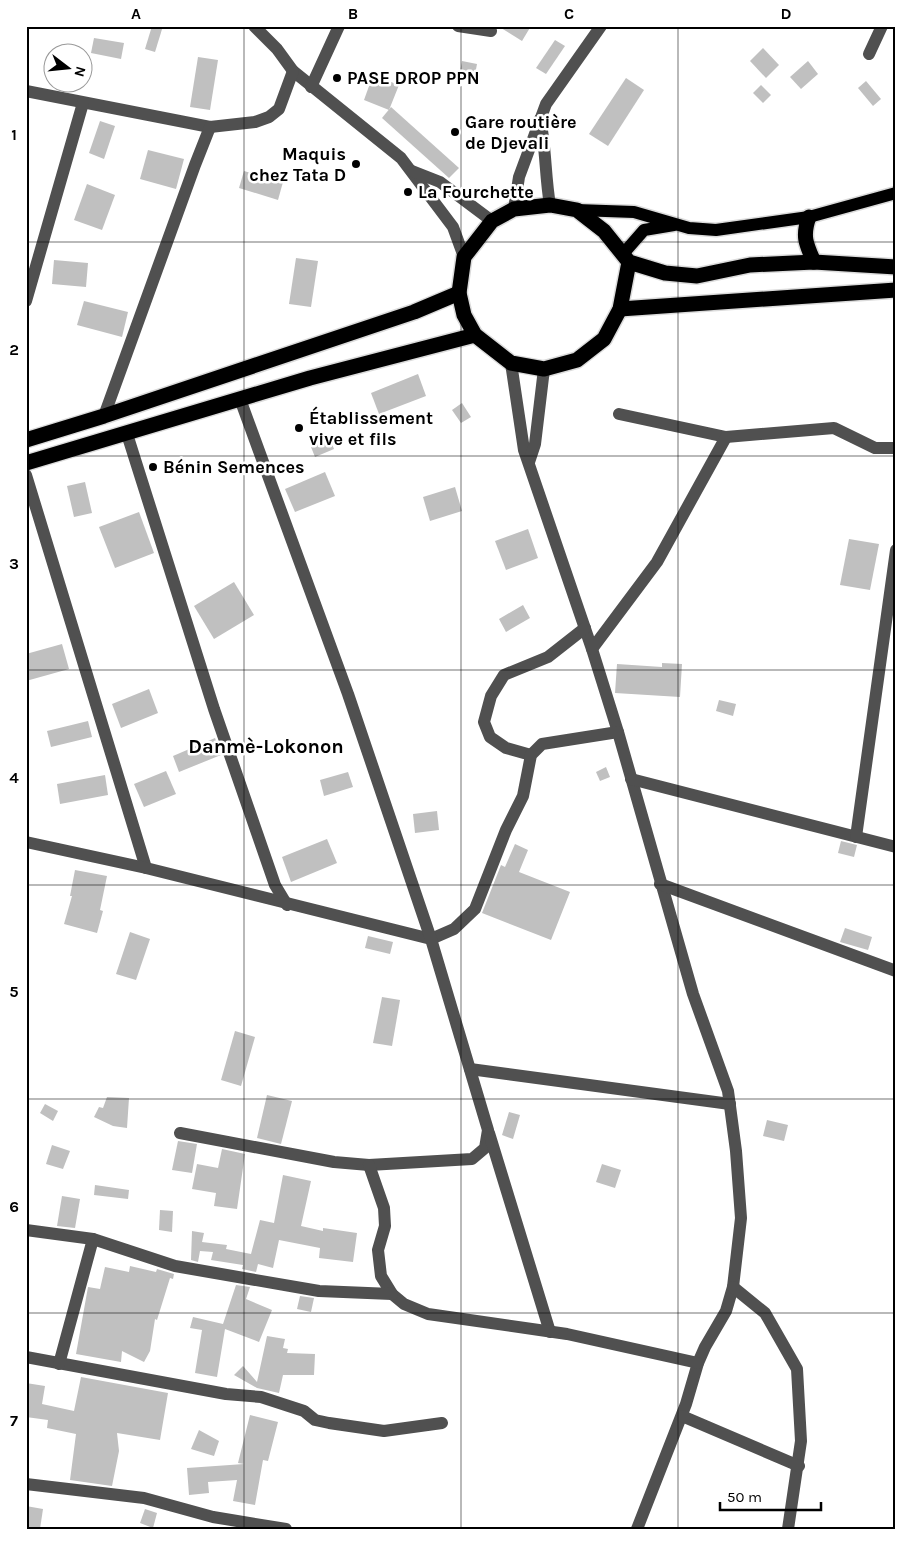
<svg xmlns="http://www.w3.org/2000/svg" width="922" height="1555" font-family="Karla,sans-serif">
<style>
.building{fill:#c0c0c0}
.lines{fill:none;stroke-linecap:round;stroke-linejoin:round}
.major-casing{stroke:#dbdbdb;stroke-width:15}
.highway-casing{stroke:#dbdbdb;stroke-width:18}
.minor{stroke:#505050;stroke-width:12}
.major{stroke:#000;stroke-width:12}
.highway{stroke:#000;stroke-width:15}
.grid{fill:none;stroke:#000;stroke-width:1;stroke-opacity:0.55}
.poi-dot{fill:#000;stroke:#fff;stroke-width:2}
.labels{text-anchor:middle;stroke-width:5;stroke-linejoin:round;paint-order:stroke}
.poi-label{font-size:18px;font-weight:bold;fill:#000;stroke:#fff;text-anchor:start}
.quarter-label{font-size:20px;font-weight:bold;fill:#000;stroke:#fff}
.neatline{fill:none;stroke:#000;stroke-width:2}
.grid-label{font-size:16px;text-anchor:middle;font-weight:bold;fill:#000}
</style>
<rect width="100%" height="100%" fill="#fff"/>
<g class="building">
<polygon points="152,26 163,26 155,52 145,49"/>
<polygon points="498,26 531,26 522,41"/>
<polygon points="94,38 124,43 121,59 91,53"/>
<polygon points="555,40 565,46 546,74 536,68"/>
<polygon points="763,48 779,65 766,78 750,61"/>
<polygon points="198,57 218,60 210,110 190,107"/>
<polygon points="462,61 477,64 475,75 460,72"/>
<polygon points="808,61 818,74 801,89 790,77"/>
<polygon points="373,75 399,85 389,110 364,100"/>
<polygon points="626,78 644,90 608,146 589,134"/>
<polygon points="866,81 881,99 873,106 858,88"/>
<polygon points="761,85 771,95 763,103 753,93"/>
<polygon points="391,107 459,168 449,178 382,118"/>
<polygon points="100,121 115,126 104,159 89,153"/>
<polygon points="148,150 184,159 176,189 140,179"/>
<polygon points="244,171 283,182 278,200 239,188"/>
<polygon points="87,184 115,195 102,230 74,220"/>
<polygon points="296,258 318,261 311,307 289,304"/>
<polygon points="54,260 88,263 86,287 52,284"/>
<polygon points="84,301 128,312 122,337 77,325"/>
<polygon points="418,374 426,396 379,414 371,393"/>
<polygon points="462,403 471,417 461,423 452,410"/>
<polygon points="330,439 334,449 315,457 311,447"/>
<polygon points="325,472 335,496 295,512 285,489"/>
<polygon points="85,482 92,513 74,517 67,486"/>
<polygon points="455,487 462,511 430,521 423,497"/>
<polygon points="139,512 154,553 115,568 99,527"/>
<polygon points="528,529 538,558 506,570 495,541"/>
<polygon points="849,539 879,544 870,590 840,585"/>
<polygon points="234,582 254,615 214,639 194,606"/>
<polygon points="523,605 530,618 506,632 499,619"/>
<polygon points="62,644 69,669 26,681 26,654"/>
<polygon points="662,663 682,664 680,697 615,693 617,664 662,667"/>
<polygon points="149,689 158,713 121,728 112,704"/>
<polygon points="719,700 736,704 733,716 716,711"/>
<polygon points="88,721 92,737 51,747 47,731"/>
<polygon points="215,738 221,755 179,772 173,756"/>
<polygon points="606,767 610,777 600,781 596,772"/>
<polygon points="166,771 176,794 144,807 134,784"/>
<polygon points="348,772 353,787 324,796 320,780"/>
<polygon points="105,775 108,795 60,804 57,784"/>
<polygon points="437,811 439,830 415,833 413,814"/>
<polygon points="327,839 337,863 291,882 282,857"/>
<polygon points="841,841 857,845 854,857 838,853"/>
<polygon points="515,844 528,850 519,872 570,892 551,940 482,913 501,865 505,867"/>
<polygon points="75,870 107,876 100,910 103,911 97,933 64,924 72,896 70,896"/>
<polygon points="845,928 872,937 868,950 840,942"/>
<polygon points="130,932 150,939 136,980 116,974"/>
<polygon points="368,936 393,942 390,954 365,948"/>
<polygon points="382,997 400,1000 392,1046 373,1043"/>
<polygon points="235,1031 255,1037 241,1086 221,1080"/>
<polygon points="267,1095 292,1101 281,1144 257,1138"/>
<polygon points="107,1097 129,1098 127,1128 113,1126 94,1117 99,1107 103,1108"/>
<polygon points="45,1104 58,1111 53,1121 40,1113"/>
<polygon points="509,1112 520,1115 513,1139 502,1135"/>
<polygon points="767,1120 788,1125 784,1141 763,1136"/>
<polygon points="178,1141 197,1144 192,1173 172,1170"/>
<polygon points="52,1145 70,1151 63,1169 46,1164"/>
<polygon points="222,1149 245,1154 237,1209 214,1206 216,1193 192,1189 197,1164 218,1168"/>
<polygon points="602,1164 621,1170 615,1188 596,1182"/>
<polygon points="283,1175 311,1181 301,1226 323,1231 323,1228 357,1233 353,1262 319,1258 320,1248 279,1240 273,1268 258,1264 256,1272 242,1269 243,1265 211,1260 213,1252 200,1251 198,1262 191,1260 192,1231 204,1233 202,1242 227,1245 226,1249 251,1254 260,1220 274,1223"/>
<polygon points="95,1185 129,1190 128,1199 94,1195"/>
<polygon points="62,1196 80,1199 75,1228 57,1226"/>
<polygon points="160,1210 173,1211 172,1232 159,1230"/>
<polygon points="130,1266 156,1272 157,1269 174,1274 173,1279 170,1278 157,1320 155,1319 150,1351 144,1362 122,1351 121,1362 76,1354 88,1287 100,1289 105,1267 129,1272"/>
<polygon points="236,1285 250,1287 246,1299 272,1310 259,1342 225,1329 217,1377 195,1373 202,1330 190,1328 193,1317 223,1324"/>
<polygon points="300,1296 314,1298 311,1312 297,1309"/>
<polygon points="267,1336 285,1339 283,1348 288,1349 287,1353 315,1354 314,1375 283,1375 279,1393 257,1388 234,1375 243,1366 257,1382"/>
<polygon points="81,1377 168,1393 160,1440 117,1433 119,1451 112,1486 70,1480 76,1434 47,1428 48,1420 26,1417 26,1383 45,1386 42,1404 74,1411"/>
<polygon points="250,1415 278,1422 268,1461 263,1460 255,1505 233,1501 237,1480 208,1482 209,1493 189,1495 187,1468 244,1464 238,1463"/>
<polygon points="199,1430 219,1441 214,1456 191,1449"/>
<polygon points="26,1506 43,1509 40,1529 26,1529"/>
<polygon points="145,1509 157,1513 153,1528 140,1523"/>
</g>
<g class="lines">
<g class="major-casing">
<g id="major">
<polyline points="577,210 634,212 689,228 716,230 809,217 896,193"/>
<polyline points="623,254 644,230 674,225"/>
</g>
</g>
<g class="highway-casing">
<g id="highway">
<path d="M809,217C802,236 806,244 814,262"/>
<polyline points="629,262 620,309 604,339 577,360 544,369 511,363 475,335 464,315 459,293 464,257 492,221 514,209 550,205 577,210 604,231 629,262 665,273 697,276 750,265 814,262 896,267"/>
<polyline points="620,309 896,290"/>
<polyline points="26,440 104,416 414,312 459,293"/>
<polyline points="26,463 310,378 475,335"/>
</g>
</g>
<g class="minor">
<polyline points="254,26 277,49 293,71 401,158 453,227 464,257"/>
<polyline points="458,26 491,31"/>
<polyline points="869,54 882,26"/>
<polyline points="311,87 339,26"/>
<polyline points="26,91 210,127 255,122 269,117 279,109 293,71"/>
<path d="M540,119C546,147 545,176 550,205"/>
<polyline points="412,171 440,182 492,221"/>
<polyline points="514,209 519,177 546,104 601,26"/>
<polyline points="26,301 83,103"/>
<polyline points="511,363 524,450 592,649 618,732 693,994 728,1091 736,1151 741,1218 733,1287 726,1311 705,1347 698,1363 686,1404 637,1529"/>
<polyline points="619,414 726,437 834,428 875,448 896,448"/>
<polyline points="104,416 195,165 210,127"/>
<polyline points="127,434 214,709 275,885 287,905"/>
<polyline points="529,462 535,444 544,369"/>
<polyline points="26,475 146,868"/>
<polyline points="592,649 657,562 726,437"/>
<polyline points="531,755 506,748 490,737 484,722 491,696 504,675 548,657 585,628"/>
<polyline points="631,779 896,847"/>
<polyline points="856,837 896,550"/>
<polyline points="26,842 146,868 431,939 454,929 475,909 506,830 523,796 531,755 542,744 618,732"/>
<polyline points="660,884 896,971"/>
<polyline points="470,1069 730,1104"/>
<polyline points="180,1133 334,1162 369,1165 472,1159 485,1148 488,1130 431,939 348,694 240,399"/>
<polyline points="489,1133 550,1332"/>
<polyline points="369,1165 384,1208 385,1226 378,1250 381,1276 392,1294 404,1304 428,1314 567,1334 698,1363"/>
<polyline points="26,1230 93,1239 175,1266 319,1291 392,1294"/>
<polyline points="733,1287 765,1313 797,1369 801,1441 788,1529"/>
<polyline points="26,1357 226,1394 261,1397 304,1411 315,1420 329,1423 384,1431 442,1423"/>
<polyline points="59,1364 93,1239"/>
<polyline points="682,1416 799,1466"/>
<polyline points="26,1484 144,1498 213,1517 286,1529"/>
</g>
<use href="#major" class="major"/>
<use href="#highway" class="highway"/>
</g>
<path class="grid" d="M244,26V1529M461,26V1529M678,26V1529M26,242H896M26,456H896M26,670H896M26,885H896M26,1099H896M26,1313H896"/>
<g class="poi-dot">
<circle cx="337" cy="78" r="5"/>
<circle cx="455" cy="132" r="5"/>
<circle cx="356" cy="164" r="5"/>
<circle cx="408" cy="192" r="5"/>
<circle cx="299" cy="428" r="5"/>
<circle cx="153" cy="467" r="5"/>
</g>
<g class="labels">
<g class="poi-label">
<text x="347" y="84">PASE DROP PPN</text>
<text x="465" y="128">Gare routière<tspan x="465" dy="21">de Djevali</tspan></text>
<text x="346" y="160" text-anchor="end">Maquis<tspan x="346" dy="21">chez Tata D</tspan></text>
<text x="418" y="198">La Fourchette</text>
<text x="309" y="424">Établissement<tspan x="309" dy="21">vive et fils</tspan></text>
<text x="163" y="473">Bénin Semences</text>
</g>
<g class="quarter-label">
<text x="266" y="753">Danmè-Lokonon</text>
</g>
</g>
<rect width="922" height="1555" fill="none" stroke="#ffffff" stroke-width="55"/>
<g transform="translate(68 68) rotate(106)"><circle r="24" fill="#ffffff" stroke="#999999"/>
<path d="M0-4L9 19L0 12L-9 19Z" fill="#000000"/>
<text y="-8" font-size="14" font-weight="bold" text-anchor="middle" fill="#000000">N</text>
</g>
<path d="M720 1502v8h101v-8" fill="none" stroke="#000000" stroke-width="2.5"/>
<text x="727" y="1502" font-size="15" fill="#000000" stroke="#ffffff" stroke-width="4" paint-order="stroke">50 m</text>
<rect x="28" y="28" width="866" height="1500" class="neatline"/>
<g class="grid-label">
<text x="136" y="19">A</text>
<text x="353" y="19">B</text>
<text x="569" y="19">C</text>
<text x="786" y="19">D</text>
<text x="14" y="140">1</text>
<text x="14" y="355">2</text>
<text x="14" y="569">3</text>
<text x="14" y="783">4</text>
<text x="14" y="997">5</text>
<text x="14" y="1212">6</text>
<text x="14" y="1426">7</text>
</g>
</svg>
